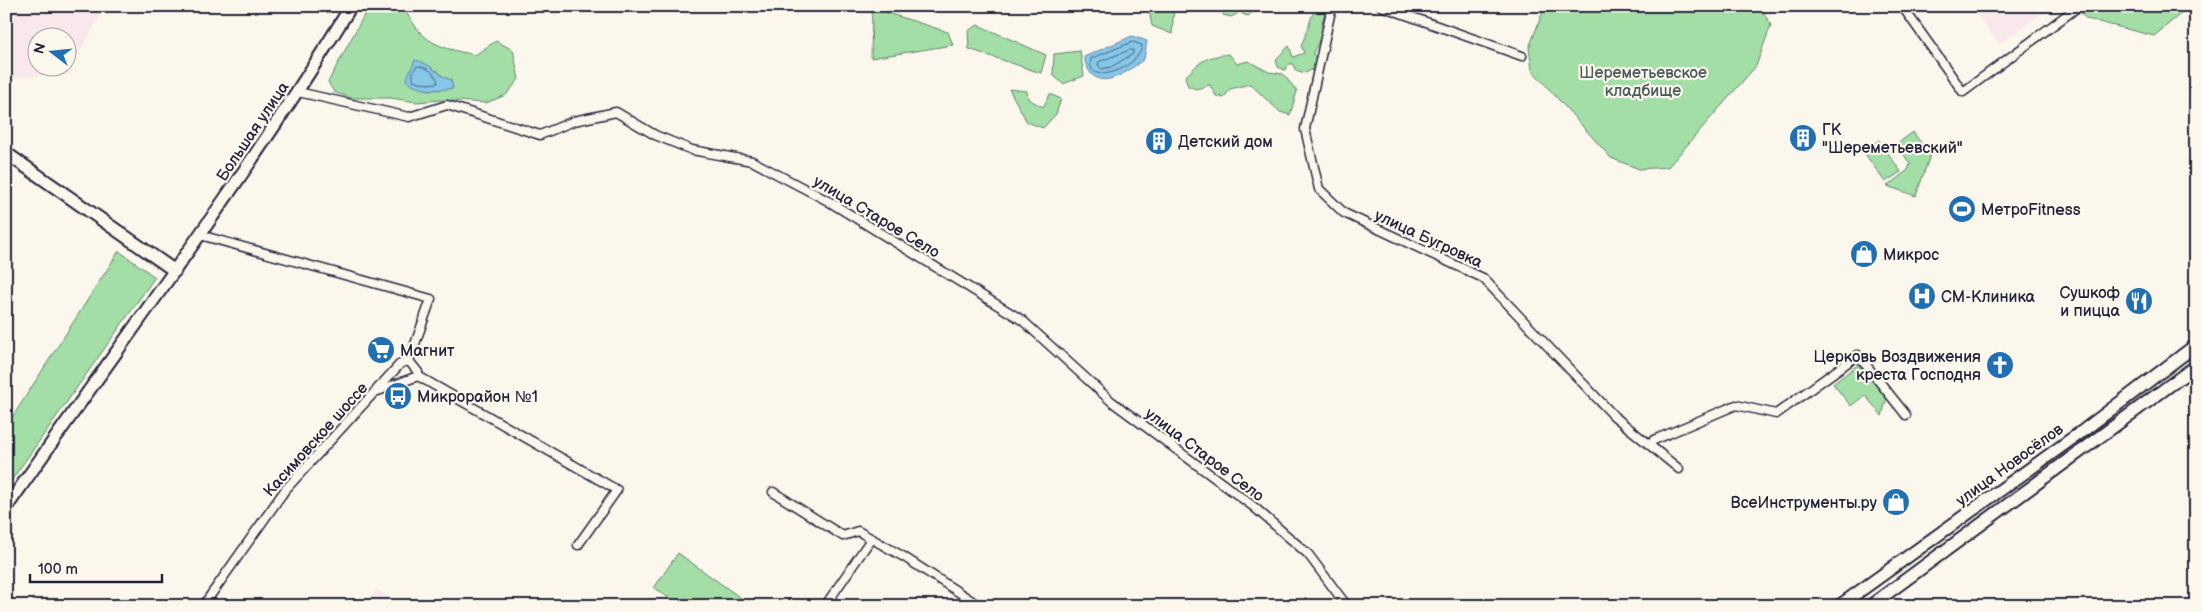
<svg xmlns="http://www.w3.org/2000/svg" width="2202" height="612" font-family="'Balsamiq Sans',sans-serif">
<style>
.built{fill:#f8e8ec;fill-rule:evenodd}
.green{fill:#a2dea5;stroke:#628070;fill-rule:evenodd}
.water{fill:#86c6e7;stroke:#5e84a2}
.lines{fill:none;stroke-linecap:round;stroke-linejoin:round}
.shore{stroke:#4a6480;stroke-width:1}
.street-casing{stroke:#22223b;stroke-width:11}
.secondary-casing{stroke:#22223b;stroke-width:15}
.street{stroke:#fbf7ec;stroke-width:8}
.secondary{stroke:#fbf7ec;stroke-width:11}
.labels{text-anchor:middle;stroke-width:4.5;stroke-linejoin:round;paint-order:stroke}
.park-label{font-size:16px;fill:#485a5b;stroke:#fbf7ec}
.poi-label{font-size:16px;fill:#22223b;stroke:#fbf7ec;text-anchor:start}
.street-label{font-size:16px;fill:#22223b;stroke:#fbf7ec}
</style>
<rect width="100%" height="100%" fill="#fbf7ec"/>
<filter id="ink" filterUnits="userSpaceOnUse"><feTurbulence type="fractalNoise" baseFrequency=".02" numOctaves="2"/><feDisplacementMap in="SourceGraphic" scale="10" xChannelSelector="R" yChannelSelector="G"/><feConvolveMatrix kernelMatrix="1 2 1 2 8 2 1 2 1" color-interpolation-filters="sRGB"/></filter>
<g filter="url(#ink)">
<g class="built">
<path d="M6,6H106L67,74L6,78ZM38,38H68V68H38Z"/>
<polygon points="1970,6 2052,6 1999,44"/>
<polygon points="377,589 401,606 365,606"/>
</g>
<g class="green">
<path d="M369,6H401C409,15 415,28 423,35C437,48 457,51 475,55L496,41L513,50L519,79L506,95L486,103L441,100L416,102L391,98H351L334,92L328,82ZM437,70L442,77L451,80L452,88L428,90L419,85Z"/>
<polygon points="1148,6 1174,6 1172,34 1152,26"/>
<polygon points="1225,6 1260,6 1248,16 1242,14 1243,10 1240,8 1237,14 1231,17 1223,15"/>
<path d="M1317,6H1327L1321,26L1324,30L1313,53L1316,60L1314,69L1305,73L1295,70L1293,64H1289L1285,70L1278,67L1276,59L1289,46L1293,57L1304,53L1301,45C1308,32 1309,19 1317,6Z"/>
<polygon points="1545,6 1760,6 1771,25 1756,66 1668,167 1639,169 1611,158 1532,70 1529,48"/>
<polygon points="2087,6 2190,6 2154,36 2087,19 2082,15 2082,10"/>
<polygon points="872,8 948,32 953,45 871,58"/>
<polygon points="978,25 1046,55 1041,73 969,49 968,31"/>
<polygon points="1080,51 1084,76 1063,84 1053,75 1054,54"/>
<path d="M1229,54L1237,64L1248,61L1269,72L1283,74L1297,91L1290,115L1280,112L1250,84L1230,89L1224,98L1216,96L1210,85L1196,89L1188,86L1185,77C1201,60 1206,57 1229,54Z"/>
<polygon points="1009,89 1027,91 1028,99 1043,107 1050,94 1061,99 1056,114 1043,128 1027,122"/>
<polygon points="1913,132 1930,155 1916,196 1887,186 1908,170 1910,164 1897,144"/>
<polygon points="1879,140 1901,172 1885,182 1863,151"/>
<polygon points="119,251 155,277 6,488 6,427"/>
<polygon points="1860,363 1887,397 1882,416 1865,395 1851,406 1833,384"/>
<polygon points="678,553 752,606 681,606 654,588"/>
</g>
<g class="water">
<path d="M1132,36L1147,41L1144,59C1123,76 1092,96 1084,57Z"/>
<path d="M415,60C431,63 437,75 451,80L453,88C438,91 415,91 406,80Z"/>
</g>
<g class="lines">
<g class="shore">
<path d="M1133,42L1142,45C1141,68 1084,89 1091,59Z"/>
<polygon points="1130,50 1133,50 1133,54 1111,67 1102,69 1098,65 1099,62"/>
<path d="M417,66C426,66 437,74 438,83L427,84L413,80V73Z"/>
</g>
<g class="street-casing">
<g id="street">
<polyline points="1332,6 1305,129 1319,189 1344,213 1483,278 1614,416 1679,469"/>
<polyline points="1381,6 1522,56"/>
<polyline points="1902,6 1963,92 2079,6"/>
<polyline points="298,92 409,117 447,105 540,135 574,121 616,112 655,135 692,150 752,161 828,201 1022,320 1111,401 1254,507 1308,554 1347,606"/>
<polyline points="200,235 431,299 409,361"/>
<polyline points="409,361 418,372 418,376"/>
<polyline points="418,376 617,490 578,545"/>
<polyline points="378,391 418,376"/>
<polyline points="1654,440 1736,405 1776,414 1858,355 1906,415"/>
<polyline points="773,492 843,536 858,531 904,557 980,606"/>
<polyline points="203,606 285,490 401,363 409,361"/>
<polyline points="825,606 871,539"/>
</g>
</g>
<g class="secondary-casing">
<g id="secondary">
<polyline points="6,153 175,271"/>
<path d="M6,508C122,341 245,180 351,6"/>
<polyline points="1839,606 2084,430 2196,345"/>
<polyline points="1870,606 2196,366"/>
</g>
</g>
<use href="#street" class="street"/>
<use href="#secondary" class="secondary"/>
</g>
</g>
<defs>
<g id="building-disc" transform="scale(1.4375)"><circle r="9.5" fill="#1f6fb2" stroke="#fbf7ec"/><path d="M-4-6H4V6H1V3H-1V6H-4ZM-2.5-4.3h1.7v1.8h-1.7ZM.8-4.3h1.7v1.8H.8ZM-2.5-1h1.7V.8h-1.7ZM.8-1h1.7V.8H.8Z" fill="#fff"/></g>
<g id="stadium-disc" transform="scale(1.4375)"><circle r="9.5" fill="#1f6fb2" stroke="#fbf7ec"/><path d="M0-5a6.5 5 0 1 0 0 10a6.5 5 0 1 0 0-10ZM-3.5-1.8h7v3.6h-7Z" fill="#fff"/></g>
<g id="shop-disc" transform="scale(1.4375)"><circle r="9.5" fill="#1f6fb2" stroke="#fbf7ec"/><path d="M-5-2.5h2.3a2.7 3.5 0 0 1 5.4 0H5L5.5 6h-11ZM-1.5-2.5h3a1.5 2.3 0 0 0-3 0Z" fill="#fff"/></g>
<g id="hospital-disc" transform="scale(1.4375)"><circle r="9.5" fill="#1f6fb2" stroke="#fbf7ec"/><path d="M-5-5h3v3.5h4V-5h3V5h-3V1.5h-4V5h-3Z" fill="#fff"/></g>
<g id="restaurant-disc" transform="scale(1.4375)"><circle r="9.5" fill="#1f6fb2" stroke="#fbf7ec"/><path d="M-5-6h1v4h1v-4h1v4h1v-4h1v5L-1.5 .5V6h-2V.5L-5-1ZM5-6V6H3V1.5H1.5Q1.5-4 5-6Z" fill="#fff"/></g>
<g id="supermarket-disc" transform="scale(1.4375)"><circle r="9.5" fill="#1f6fb2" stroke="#fbf7ec"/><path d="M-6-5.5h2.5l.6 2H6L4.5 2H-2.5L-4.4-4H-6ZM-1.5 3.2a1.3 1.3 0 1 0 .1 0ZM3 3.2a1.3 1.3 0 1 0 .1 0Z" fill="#fff"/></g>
<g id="church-disc" transform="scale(1.4375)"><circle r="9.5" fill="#1f6fb2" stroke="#fbf7ec"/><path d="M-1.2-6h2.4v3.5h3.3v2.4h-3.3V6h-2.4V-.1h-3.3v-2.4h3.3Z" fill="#fff"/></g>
<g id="bus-disc" transform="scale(1.4375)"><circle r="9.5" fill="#1f6fb2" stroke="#fbf7ec"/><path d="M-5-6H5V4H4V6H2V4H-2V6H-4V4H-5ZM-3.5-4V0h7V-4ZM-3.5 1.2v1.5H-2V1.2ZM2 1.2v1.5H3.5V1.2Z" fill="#fff"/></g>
</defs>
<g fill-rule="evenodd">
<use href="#building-disc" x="1803" y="138"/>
<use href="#building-disc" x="1159" y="141"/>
<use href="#stadium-disc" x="1962" y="209"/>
<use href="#shop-disc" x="1864" y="254"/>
<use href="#hospital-disc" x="1922" y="296"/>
<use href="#restaurant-disc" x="2139" y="301"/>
<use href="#supermarket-disc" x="381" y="350"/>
<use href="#church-disc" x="2000" y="365"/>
<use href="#bus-disc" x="398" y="396"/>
<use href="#shop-disc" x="1896" y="502"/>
</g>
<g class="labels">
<g class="park-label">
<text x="1643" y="78">Шереметьевское<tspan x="1643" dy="18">кладбище</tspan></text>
</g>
<g class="poi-label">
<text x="1822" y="135">ГК<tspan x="1822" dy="18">"Шереметьевский"</tspan></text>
<text x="1178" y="147">Детский дом</text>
<text x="1981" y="215">МетроFitness</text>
<text x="1883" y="260">Микрос</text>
<text x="2120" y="298" text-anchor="end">Сушкоф<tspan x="2120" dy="18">и пицца</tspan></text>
<text x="1941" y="302">СМ-Клиника</text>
<text x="400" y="356">Магнит</text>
<text x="1981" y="362" text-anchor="end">Церковь Воздвижения<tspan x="1981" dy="18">креста Господня</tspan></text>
<text x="417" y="402">Микрорайон №1</text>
<text x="1877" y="508" text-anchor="end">ВсеИнструменты.ру</text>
</g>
<g class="street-label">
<text transform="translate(252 131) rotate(-56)" y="6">Большая улица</text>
<text transform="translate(877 216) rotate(31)" y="6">улица Старое Село</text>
<text transform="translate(1429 238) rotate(25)" y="6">улица Бугровка</text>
<text transform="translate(315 439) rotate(-48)" y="6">Касимовское шоссе</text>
<text transform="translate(1205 454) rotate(37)" y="6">улица Старое Село</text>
<text transform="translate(2009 464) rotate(-36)" y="6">улица Новосёлов</text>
</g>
</g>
<rect width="2202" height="612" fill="none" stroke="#fbf7ec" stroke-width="25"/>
<rect x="12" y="12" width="2177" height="587" fill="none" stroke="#22223b" stroke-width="2" filter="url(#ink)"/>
<g transform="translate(52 52) rotate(286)"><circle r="24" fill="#fbf7ec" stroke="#a4a2a5"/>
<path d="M0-4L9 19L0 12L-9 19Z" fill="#1f6fb2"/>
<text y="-8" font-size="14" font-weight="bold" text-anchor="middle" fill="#22223b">N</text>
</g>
<path d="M30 574v8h132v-8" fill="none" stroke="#22223b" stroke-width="2.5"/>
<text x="38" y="574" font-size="15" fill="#22223b" stroke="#fbf7ec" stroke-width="4" paint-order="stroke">100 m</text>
</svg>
